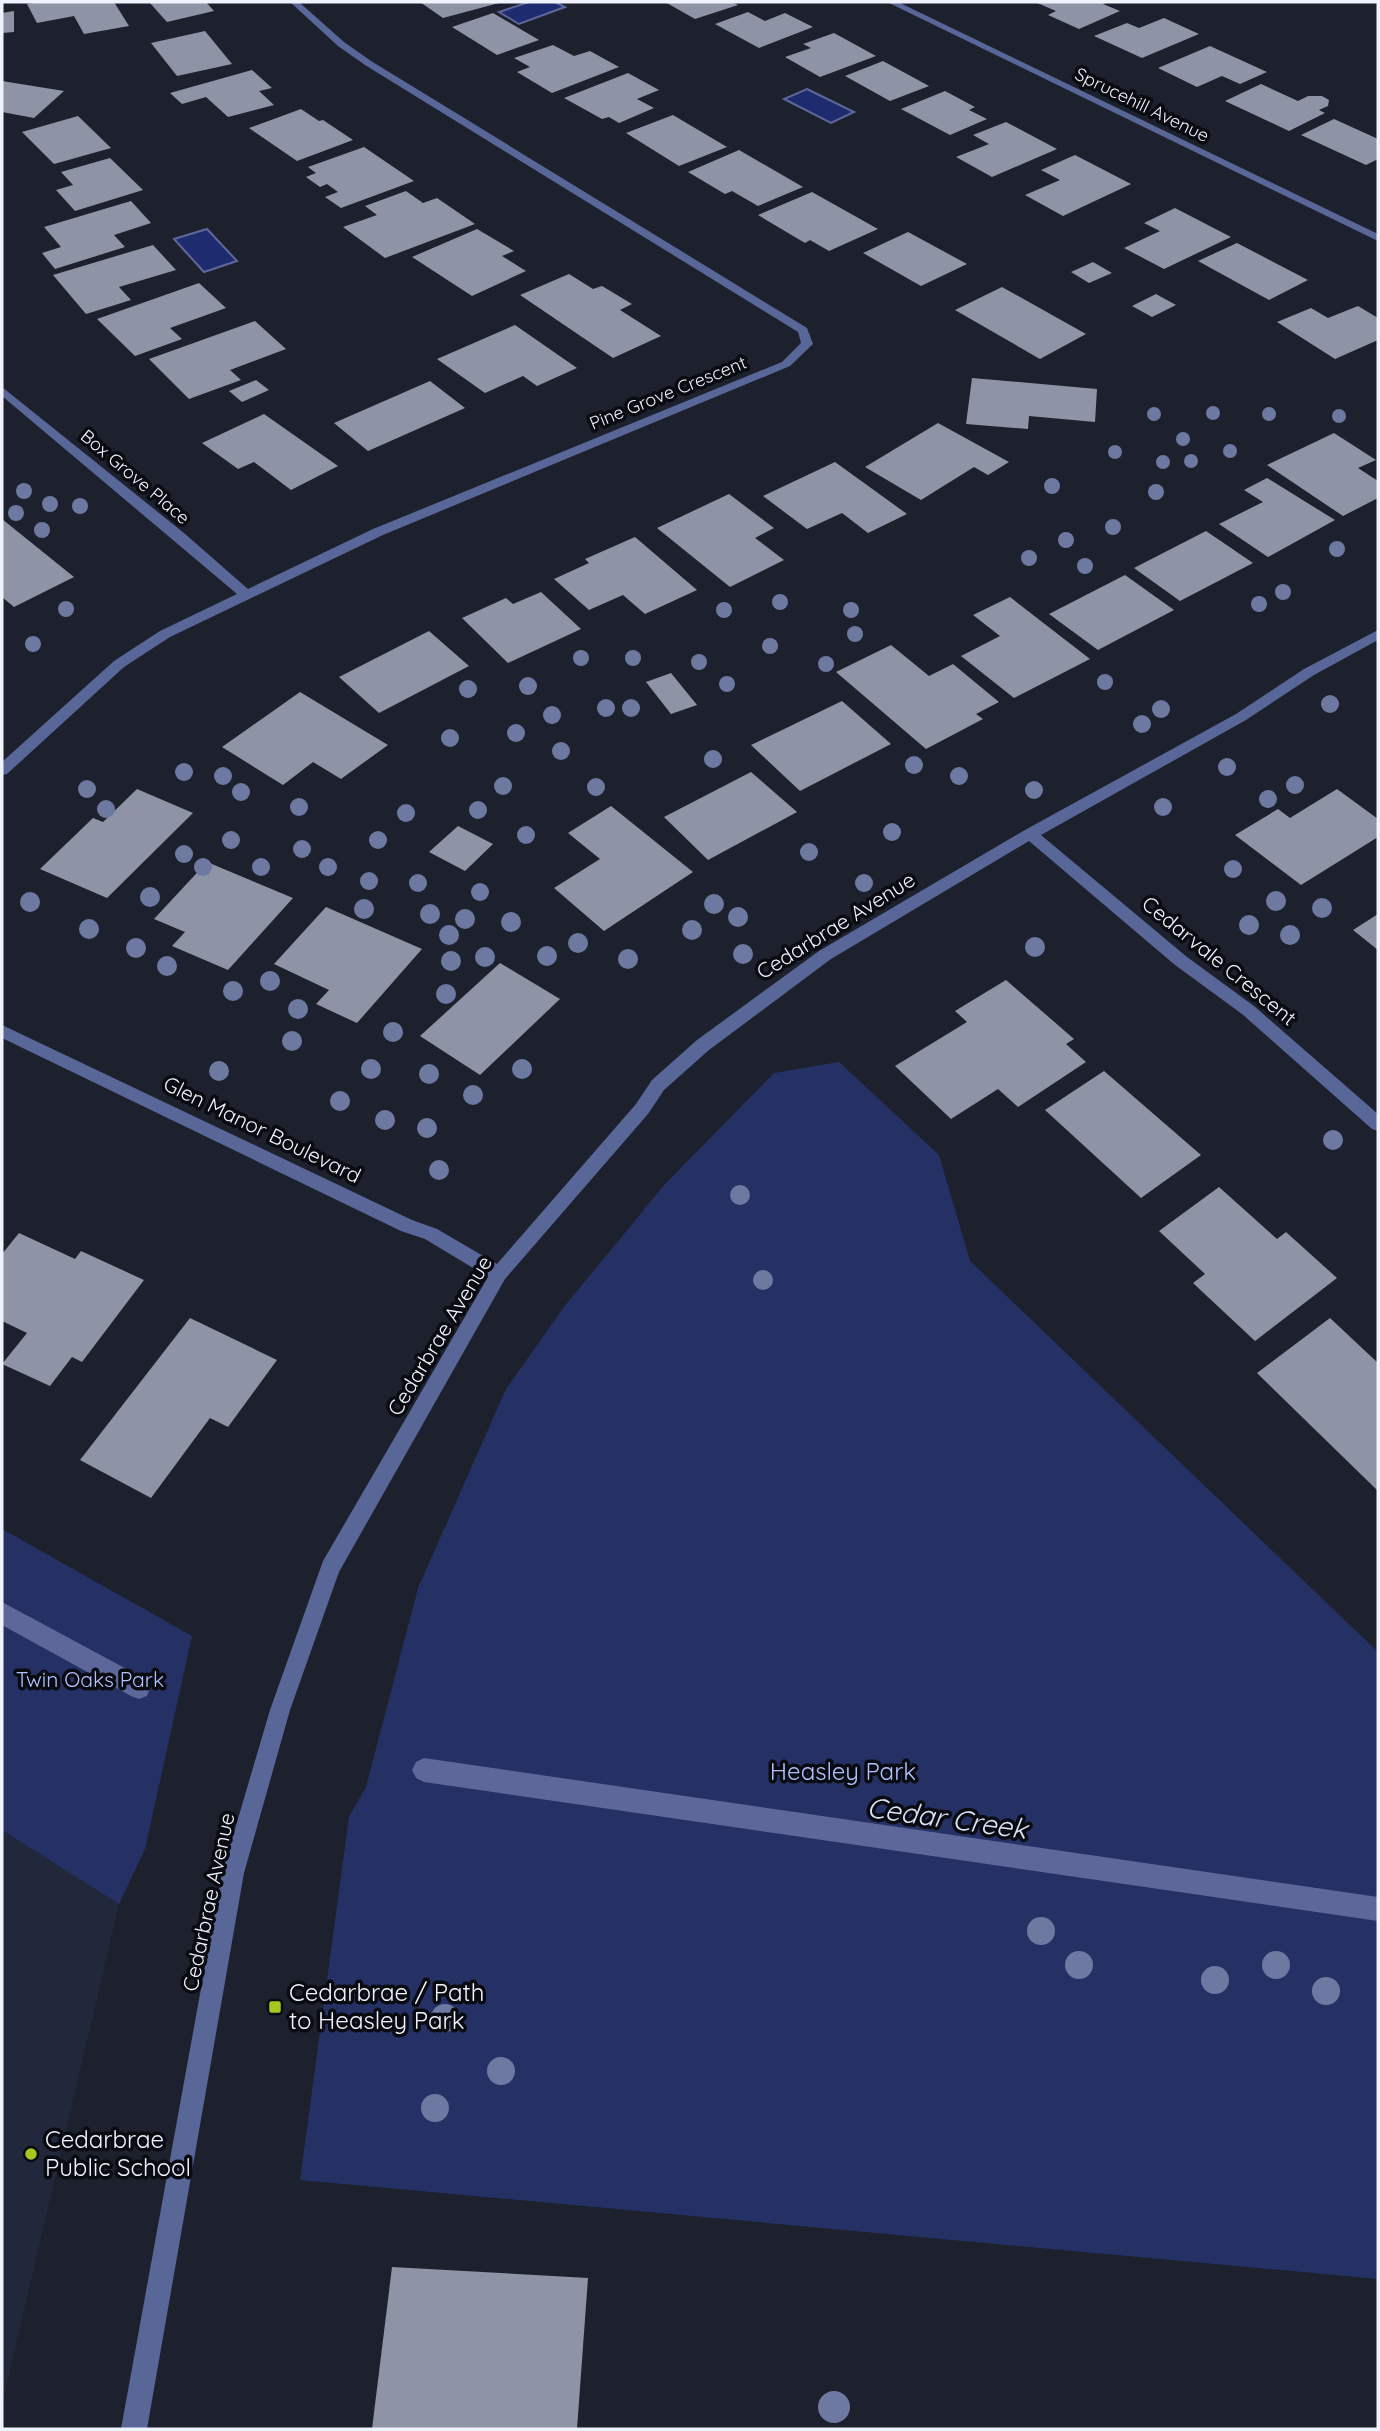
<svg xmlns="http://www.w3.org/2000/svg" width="1380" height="2431" font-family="Quicksand,sans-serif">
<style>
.built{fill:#22283b}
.green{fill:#253164}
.water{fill:#1f2b6f;stroke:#5e679a;stroke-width:2}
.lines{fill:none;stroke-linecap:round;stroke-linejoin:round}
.stream{fill:#5e679a;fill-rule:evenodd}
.building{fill:#8e94a5}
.street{fill:#586698;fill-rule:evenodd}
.tree{fill:#6d79a1}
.poi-dot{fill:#a7c81f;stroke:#090b11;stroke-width:2.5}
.labels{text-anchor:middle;stroke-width:7;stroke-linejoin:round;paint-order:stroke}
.far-street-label{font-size:18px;fill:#f0f3fd;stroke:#090b11}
.street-label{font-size:21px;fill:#f0f3fd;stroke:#090b11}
.park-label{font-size:21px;fill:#aec1ff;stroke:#090b11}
.near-park-label{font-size:24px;fill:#aec1ff;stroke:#090b11}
.near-poi-label{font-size:24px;fill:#f0f3fd;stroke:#090b11;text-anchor:start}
.near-water-label{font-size:28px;font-style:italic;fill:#dce3f8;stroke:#090b11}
</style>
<rect width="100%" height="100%" fill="#1d212e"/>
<polygon class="built" points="2,1830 119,1904 2,2404"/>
<g class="green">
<polygon points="839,1062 939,1155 970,1261 1378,1652 1378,2279 300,2180 349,1817 366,1787 418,1588 506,1389 564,1307 665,1184 774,1073"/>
<polygon points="2,1529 192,1636 145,1849 119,1904 2,1830"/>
</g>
<g class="water">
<polygon points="529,2 555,2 565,7 519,24 499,12"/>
<polygon points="807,89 854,112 831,123 784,99"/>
<polygon points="207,229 237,261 204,272 174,239"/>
</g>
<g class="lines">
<g class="stream">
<polygon points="2,1602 147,1680 150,1688 147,1696 139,1699 131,1696 2,1625"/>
<polygon points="424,1758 1378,1897 1378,1921 424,1782 416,1778 412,1770 416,1762"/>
</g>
</g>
<g class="building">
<polygon points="39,2 114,2 129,26 84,34 74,16 37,23 27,4"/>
<polygon points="149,2 206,2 214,11 167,22"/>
<polygon points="420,2 499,2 499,3 443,18"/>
<polygon points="665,2 732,2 738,5 695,19"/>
<polygon points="1035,2 1108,2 1103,4 1120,11 1079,29 1048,15 1056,11"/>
<polygon points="14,11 14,32 2,33 2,13"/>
<polygon points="748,12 765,21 785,13 813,27 759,48 715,24"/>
<polygon points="493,13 539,40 497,55 452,27"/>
<polygon points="1164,18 1199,34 1142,58 1094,36 1127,23 1139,28"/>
<polygon points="205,31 232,64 177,76 151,43"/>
<polygon points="834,33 876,56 820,77 785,57 811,48 803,44"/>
<polygon points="553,45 574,56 590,51 619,67 552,93 517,72 530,67 514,58"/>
<polygon points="1210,46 1267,72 1240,84 1222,76 1197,87 1158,68"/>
<polygon points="883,61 929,86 890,101 845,76"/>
<polygon points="252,70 272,88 259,91 274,105 228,117 206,97 182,104 170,93"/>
<polygon points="628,73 659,90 637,99 654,108 619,123 609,117 602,119 564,98"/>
<polygon points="2,81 64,91 34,118 2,112"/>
<polygon points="1261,84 1298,101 1308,96 1322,96 1329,100 1328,106 1319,110 1325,113 1289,131 1225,101"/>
<polygon points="945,91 975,107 969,110 987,119 950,135 901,109"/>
<polygon points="301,109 319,121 323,120 353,140 297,161 249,128"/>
<polygon points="673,115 727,147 679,166 626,133"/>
<polygon points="78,116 111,148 54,164 22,132"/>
<polygon points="1334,119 1378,139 1378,159 1366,165 1301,135"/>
<polygon points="1006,122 1057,149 992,177 956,157 989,144 973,135"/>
<polygon points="364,147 414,181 341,208 325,197 338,192 327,184 320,187 306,177 316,173 308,167"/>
<polygon points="739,150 803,187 758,206 732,191 725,194 688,172"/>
<polygon points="1075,155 1131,184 1063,216 1025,195 1060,180 1041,170"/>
<polygon points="110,158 143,190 75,211 56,190 73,185 61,172"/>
<polygon points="406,191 423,203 437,198 475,224 385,258 343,227 377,215 365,206"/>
<polygon points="812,192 878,229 829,251 810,240 805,243 758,215"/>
<polygon points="131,201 151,223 114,235 125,247 55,269 42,253 61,247 44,227"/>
<polygon points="1175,208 1231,237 1164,269 1124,248 1160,231 1144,223"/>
<polygon points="477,229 514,251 502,256 526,271 472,296 412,257"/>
<polygon points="908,232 967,264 921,286 863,253"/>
<polygon points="1237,243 1308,280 1269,300 1198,261"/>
<polygon points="153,245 176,270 119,287 131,300 86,314 53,275"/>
<polygon points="1093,262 1112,273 1089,283 1071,272"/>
<polygon points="569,274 593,289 602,286 632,304 620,310 661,336 613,358 520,295"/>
<polygon points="199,283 226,308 170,328 182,339 135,356 97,319"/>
<polygon points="1002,287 1086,334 1040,359 955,310"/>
<polygon points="1156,294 1176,305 1152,317 1132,306"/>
<polygon points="1358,306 1378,318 1378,340 1335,359 1277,322 1311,308 1328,318"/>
<polygon points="255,321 286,349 230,370 241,380 189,399 149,359"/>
<polygon points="515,325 577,368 537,386 523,376 485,393 437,359"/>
<polygon points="972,378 1097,389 1095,422 1029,416 1028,429 966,424"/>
<polygon points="256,380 269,390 242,402 229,391"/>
<polygon points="430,381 465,408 368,451 334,423"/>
<polygon points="264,414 338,466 291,490 254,462 238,469 202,443"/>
<polygon points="938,423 1009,462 988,475 974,467 921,500 865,467"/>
<polygon points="1334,433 1376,460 1358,468 1378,481 1378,498 1343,516 1267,465"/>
<polygon points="835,462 907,514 868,533 842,513 807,529 763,496"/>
<polygon points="1267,478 1335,520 1268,557 1219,524 1263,502 1244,490"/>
<polygon points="729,494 774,528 755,538 784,560 730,587 657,528"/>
<polygon points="2,519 74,577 14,607 2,597"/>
<polygon points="1206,531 1253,563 1180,601 1134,568"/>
<polygon points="635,537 697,590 645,614 623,595 589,610 554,579 589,563 585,559"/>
<polygon points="1125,575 1174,610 1098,650 1049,614"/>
<polygon points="541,592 581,629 508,663 462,618 506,598 513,604"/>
<polygon points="1010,597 1090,659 1014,698 961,656 1000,636 973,615"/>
<polygon points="429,631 469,666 379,713 339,677"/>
<polygon points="891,645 929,676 953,664 999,702 976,714 983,719 926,749 836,672"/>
<polygon points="671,673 697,705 671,714 646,682"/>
<polygon points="300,692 388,745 341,779 313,762 283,785 222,747"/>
<polygon points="842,701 891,744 800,791 751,745"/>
<polygon points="751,772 797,812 708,860 664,817"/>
<polygon points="137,789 193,813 107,898 40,869 93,818 103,822"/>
<polygon points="1337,789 1378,819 1378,837 1301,885 1235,835 1278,809 1290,818"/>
<polygon points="611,806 693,872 604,931 554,888 600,859 568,833"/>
<polygon points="458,826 493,844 465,871 429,852"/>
<polygon points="207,862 293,898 228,970 172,946 185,932 154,919"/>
<polygon points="326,907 422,949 357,1023 316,1004 329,990 274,964"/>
<polygon points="1378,914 1378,950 1353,930"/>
<polygon points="500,963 560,999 480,1075 420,1036"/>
<polygon points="1006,980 1074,1039 1066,1044 1086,1062 1018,1107 998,1089 951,1119 895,1066 967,1022 955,1011"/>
<polygon points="1104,1071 1201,1155 1141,1198 1045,1110"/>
<polygon points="1219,1187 1277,1239 1286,1232 1337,1278 1255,1341 1193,1283 1205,1274 1159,1231"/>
<polygon points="19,1233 75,1259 81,1251 144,1280 82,1362 72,1357 50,1386 2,1364 27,1333 2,1321 2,1254"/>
<polygon points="190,1318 277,1360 228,1427 210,1418 151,1498 80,1460"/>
<polygon points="1330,1318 1378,1363 1378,1491 1257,1373"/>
<polygon points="392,2267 588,2278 577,2429 372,2429"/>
</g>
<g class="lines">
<g class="street">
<polygon points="290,2 299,2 344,42 371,61 807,328 813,344 790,366 383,535 170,637 124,667 7,774 2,775 2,762 114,661 160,631 237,594 2,396 2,387 184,533 248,589 373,529 782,362 801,343 798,332 365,65 338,46"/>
<polygon points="887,2 898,2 1378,234 1378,241"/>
<polygon points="1378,630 1378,640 1314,675 1246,720 1041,835 1187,957 1254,1006 1378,1114 1378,1131 1372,1129 1242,1014 1175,965 1029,841 831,959 709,1050 664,1090 648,1114 505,1279 339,1572 290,1710 244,1873 147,2429 121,2429 222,1873 270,1710 323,1561 488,1277 425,1239 401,1231 2,1038 2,1025 412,1220 437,1229 497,1264 636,1104 652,1080 697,1040 819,951 1025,830 1236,714 1304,669"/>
</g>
</g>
<g class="tree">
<circle cx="1213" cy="413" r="7"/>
<circle cx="1154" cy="414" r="7"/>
<circle cx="1269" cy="414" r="7"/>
<circle cx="1339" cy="416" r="7"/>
<circle cx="1183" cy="439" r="7"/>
<circle cx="1230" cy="451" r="7"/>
<circle cx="1115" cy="452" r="7"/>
<circle cx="1191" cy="461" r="7"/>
<circle cx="1163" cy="462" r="7"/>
<circle cx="1052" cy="486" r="8"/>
<circle cx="24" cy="491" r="8"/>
<circle cx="1156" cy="492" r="8"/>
<circle cx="50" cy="504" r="8"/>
<circle cx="80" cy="506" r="8"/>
<circle cx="16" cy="513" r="8"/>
<circle cx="1113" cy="527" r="8"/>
<circle cx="42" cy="530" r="8"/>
<circle cx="1066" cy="540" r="8"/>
<circle cx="1337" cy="549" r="8"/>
<circle cx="1029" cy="558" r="8"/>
<circle cx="1085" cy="566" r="8"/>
<circle cx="1283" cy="592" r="8"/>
<circle cx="780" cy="602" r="8"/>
<circle cx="1259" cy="604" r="8"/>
<circle cx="66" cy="609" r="8"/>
<circle cx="724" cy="610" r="8"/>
<circle cx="851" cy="610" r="8"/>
<circle cx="855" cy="634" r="8"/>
<circle cx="33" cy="644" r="8"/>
<circle cx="770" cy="646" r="8"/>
<circle cx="581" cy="658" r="8"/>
<circle cx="633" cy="658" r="8"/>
<circle cx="699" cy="662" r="8"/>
<circle cx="826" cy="664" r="8"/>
<circle cx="1105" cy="682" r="8"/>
<circle cx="727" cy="684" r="8"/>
<circle cx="528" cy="686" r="9"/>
<circle cx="468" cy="689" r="9"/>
<circle cx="1330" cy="704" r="9"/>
<circle cx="606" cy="708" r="9"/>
<circle cx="631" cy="708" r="9"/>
<circle cx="1161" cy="709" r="9"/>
<circle cx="552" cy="715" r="9"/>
<circle cx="1142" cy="724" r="9"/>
<circle cx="516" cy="733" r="9"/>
<circle cx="450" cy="738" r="9"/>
<circle cx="561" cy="751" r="9"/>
<circle cx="713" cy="759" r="9"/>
<circle cx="914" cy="765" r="9"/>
<circle cx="1227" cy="767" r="9"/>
<circle cx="184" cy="772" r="9"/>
<circle cx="223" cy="776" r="9"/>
<circle cx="959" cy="776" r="9"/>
<circle cx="1295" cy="785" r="9"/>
<circle cx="503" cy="786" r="9"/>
<circle cx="596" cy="787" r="9"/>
<circle cx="87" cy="789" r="9"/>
<circle cx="1034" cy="790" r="9"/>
<circle cx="241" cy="792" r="9"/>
<circle cx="1268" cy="799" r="9"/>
<circle cx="299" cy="807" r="9"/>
<circle cx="1163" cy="807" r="9"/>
<circle cx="106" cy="809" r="9"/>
<circle cx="478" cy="810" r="9"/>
<circle cx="406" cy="813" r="9"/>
<circle cx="892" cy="832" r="9"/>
<circle cx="526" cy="835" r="9"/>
<circle cx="231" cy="840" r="9"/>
<circle cx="378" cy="840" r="9"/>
<circle cx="302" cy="849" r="9"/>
<circle cx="809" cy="852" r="9"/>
<circle cx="184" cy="854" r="9"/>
<circle cx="203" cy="867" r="9"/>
<circle cx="261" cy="867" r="9"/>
<circle cx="328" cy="867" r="9"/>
<circle cx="1233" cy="869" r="9"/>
<circle cx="369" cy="881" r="9"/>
<circle cx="418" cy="883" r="9"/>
<circle cx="864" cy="883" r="9"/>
<circle cx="480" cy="892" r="9"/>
<circle cx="150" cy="897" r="10"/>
<circle cx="1276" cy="901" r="10"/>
<circle cx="30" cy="902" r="10"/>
<circle cx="714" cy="904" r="10"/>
<circle cx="1322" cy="908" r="10"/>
<circle cx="364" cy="909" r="10"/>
<circle cx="430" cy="914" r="10"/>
<circle cx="738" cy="917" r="10"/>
<circle cx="465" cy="919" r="10"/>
<circle cx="511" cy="922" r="10"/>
<circle cx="1249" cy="925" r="10"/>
<circle cx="89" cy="929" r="10"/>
<circle cx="692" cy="930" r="10"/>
<circle cx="449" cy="935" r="10"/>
<circle cx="1290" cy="935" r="10"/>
<circle cx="578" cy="943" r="10"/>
<circle cx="1035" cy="947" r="10"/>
<circle cx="136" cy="948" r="10"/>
<circle cx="743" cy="954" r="10"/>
<circle cx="547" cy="956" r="10"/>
<circle cx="485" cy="957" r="10"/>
<circle cx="628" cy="959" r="10"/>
<circle cx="451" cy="961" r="10"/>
<circle cx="167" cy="966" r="10"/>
<circle cx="270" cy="981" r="10"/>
<circle cx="233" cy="991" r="10"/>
<circle cx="446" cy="994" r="10"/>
<circle cx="298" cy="1009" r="10"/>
<circle cx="393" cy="1032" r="10"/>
<circle cx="292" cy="1041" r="10"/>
<circle cx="371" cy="1069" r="10"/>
<circle cx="522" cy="1069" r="10"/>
<circle cx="219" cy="1071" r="10"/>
<circle cx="429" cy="1074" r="10"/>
<circle cx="473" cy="1095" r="10"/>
<circle cx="340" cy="1101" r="10"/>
<circle cx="385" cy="1120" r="10"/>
<circle cx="427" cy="1128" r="10"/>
<circle cx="1333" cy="1140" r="10"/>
<circle cx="439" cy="1170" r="10"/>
<circle cx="740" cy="1195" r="10"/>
<circle cx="763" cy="1280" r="10"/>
<circle cx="1041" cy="1931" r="14"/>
<circle cx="1079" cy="1965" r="14"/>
<circle cx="1276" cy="1965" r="14"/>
<circle cx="1215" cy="1980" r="14"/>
<circle cx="1326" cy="1991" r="14"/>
<circle cx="445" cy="2018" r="14"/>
<circle cx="501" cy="2071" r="14"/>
<circle cx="435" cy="2108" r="14"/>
<circle cx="834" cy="2407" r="16"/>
</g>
<g class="poi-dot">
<rect x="268" y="2000" width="14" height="14" rx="3.5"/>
<circle cx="31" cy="2154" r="7"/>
</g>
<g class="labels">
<g class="far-street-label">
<text transform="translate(1142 105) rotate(26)" y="6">Sprucehill Avenue</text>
<text transform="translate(668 393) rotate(-22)" y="6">Pine Grove Crescent</text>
<text transform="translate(135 477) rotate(40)" y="6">Box Grove Place</text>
</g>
<g class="street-label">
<text transform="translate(836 926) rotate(-32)" y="7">Cedarbrae Avenue</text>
<text transform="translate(1219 961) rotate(39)" y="7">Cedarvale Crescent</text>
<text transform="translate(262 1130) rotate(26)" y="7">Glen Manor Boulevard</text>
<text transform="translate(440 1336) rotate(-59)" y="7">Cedarbrae Avenue</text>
<text transform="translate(209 1902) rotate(-78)" y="7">Cedarbrae Avenue</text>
</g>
<g class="park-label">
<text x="90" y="1687">Twin Oaks Park</text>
</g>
<g class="near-park-label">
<text x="843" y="1780">Heasley Park</text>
</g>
<g class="near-poi-label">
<text x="289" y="2001">Cedarbrae / Path<tspan x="289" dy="28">to Heasley Park</tspan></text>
<text x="45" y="2148">Cedarbrae<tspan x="45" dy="28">Public School</tspan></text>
</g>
<g class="near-water-label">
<text transform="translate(947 1818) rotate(8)" y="10">Cedar Creek</text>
</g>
</g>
<rect width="1380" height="2431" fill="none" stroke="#f0f3fd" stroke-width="7"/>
</svg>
